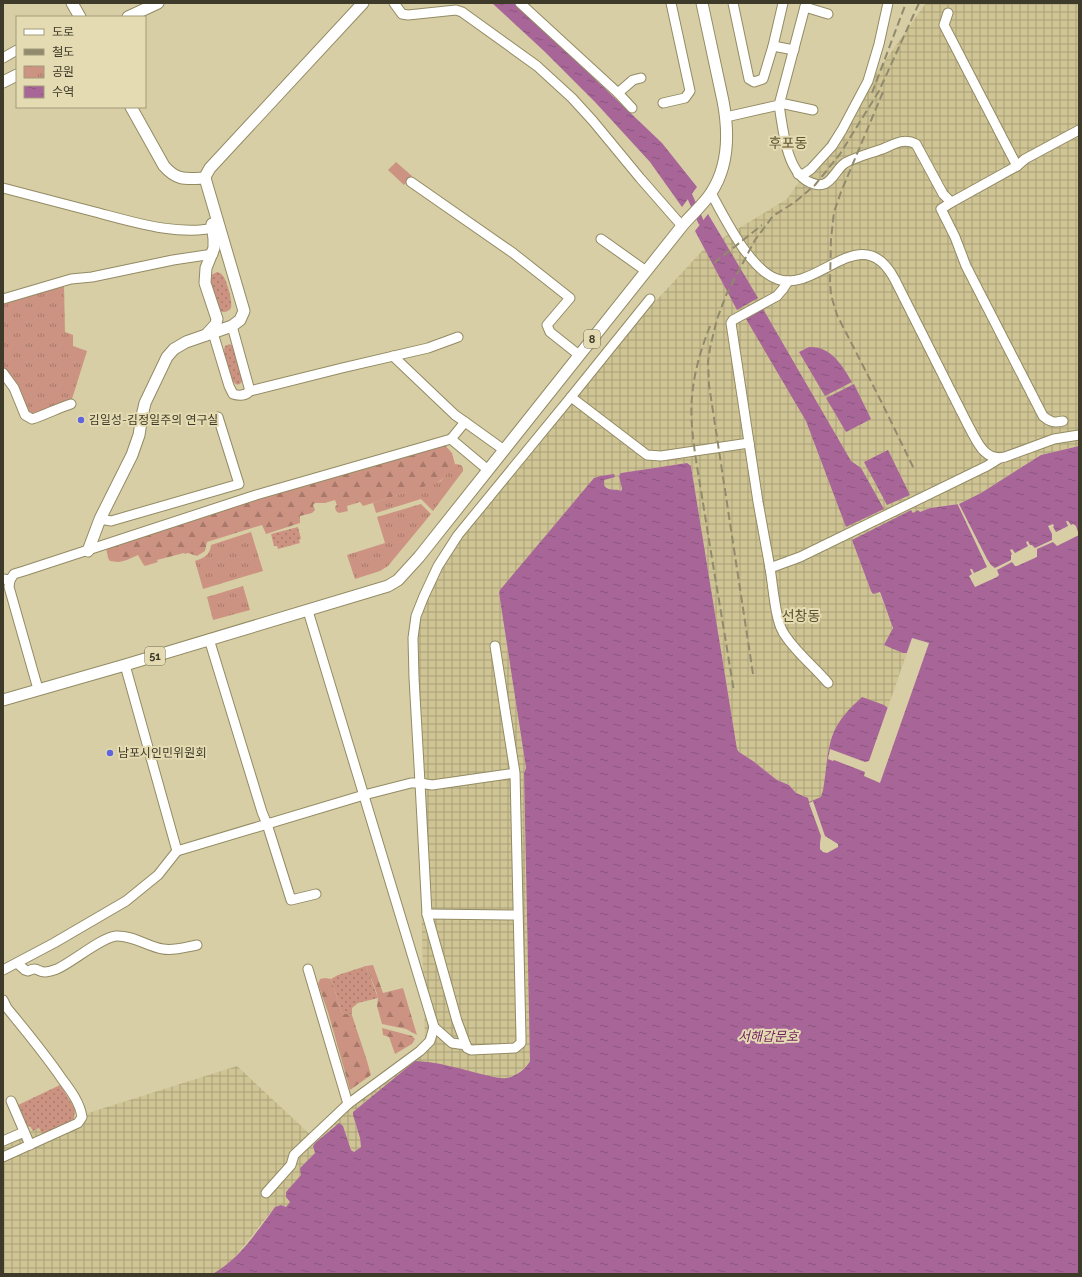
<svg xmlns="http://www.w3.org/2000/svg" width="1082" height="1277" font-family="Raleway,'Noto Sans KR',sans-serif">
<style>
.industrial{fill:url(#industrial-grid)}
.grass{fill:url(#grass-dots)}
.forest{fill:url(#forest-firs)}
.park{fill:url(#park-tufts)}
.pitch{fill:#cd9382}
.water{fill:url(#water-ripples)}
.pier{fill:#d7cea5}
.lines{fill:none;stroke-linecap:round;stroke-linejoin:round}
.canal{stroke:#a86698;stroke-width:6}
.minor-casing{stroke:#938b64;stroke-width:11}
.major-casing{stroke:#938b64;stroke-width:13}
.minor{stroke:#fff;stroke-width:9}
.major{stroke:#fff;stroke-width:11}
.rail{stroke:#918a6c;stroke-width:2;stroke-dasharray:8 4;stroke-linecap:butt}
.poi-dot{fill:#5f65dd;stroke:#e4dbb2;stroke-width:1.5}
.labels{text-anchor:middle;stroke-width:4;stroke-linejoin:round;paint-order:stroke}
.shield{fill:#e4dbb2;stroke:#706a52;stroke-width:1}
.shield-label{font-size:11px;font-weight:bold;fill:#3e3a29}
.poi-label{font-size:12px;fill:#3e3a29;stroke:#e4dbb2;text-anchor:start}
.water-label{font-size:13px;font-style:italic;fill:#711e60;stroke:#e4dbb2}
.quarter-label{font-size:14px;fill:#5d5430;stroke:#e4dbb2}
</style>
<defs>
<pattern id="industrial-grid" width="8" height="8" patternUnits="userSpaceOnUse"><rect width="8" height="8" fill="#cfc494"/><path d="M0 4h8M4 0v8" fill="none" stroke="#a9a079"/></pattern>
<pattern id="grass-dots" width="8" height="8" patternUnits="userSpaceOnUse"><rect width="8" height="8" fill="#cd9382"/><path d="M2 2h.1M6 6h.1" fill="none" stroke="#a8796a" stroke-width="1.8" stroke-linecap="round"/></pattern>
<pattern id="forest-firs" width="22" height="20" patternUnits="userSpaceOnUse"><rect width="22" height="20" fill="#cd9382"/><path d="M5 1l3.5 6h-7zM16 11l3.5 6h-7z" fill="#a8796a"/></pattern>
<pattern id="park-tufts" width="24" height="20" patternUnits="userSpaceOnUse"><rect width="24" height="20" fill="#cd9382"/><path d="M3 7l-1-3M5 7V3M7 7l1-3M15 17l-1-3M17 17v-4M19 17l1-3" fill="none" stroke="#a8796a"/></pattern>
<pattern id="water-ripples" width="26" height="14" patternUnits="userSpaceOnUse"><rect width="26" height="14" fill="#a86698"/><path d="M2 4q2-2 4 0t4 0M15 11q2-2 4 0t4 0" fill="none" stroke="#8a557c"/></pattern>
</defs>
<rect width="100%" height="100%" fill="#d7cea5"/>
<polygon class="industrial" points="926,3 1079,3 1079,446 1041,455 981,493 959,504 930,508 920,512 913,513 911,510 852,540 871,591 879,592 892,624 892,631 884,645 907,652 888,708 832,735 823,790 821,798 809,803 804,796 796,793 789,785 777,780 753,761 739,752 737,749 691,466 687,463 621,473 621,491 609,489 604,485 604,480 614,474 596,477 553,527 499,593 526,768 524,773 525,843 531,1057 528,1065 515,1075 503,1079 445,1066 411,1064 353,1112 353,1115 360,1138 361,1147 357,1150 354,1152 351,1150 343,1126 334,1126 315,1143 315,1153 301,1167 301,1175 286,1197 290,1202 289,1204 286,1207 281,1205 275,1207 234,1258 240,1274 3,1274 3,1140 237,1066 314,1138 425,1041 413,618 434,568 564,400 703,250 787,199"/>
<g class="grass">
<path d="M217,272C220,273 221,273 223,276C227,281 233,302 231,308C227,313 222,313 218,309L209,279L211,275Z"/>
<path d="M230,344L233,346L243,380C233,399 221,353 225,346Z"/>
<polygon points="298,527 301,539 299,540 300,543 278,549 277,546 274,546 271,534"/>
<polygon points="366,966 378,998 358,1003 352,1008 352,1015 342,1013 331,979 338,975"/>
<polygon points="60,1085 75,1109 74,1118 71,1122 43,1135 39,1128 33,1131 30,1126 26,1128 16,1106"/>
</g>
<g class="forest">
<path d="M443,443L452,453L455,464C449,473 444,480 434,484L363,506L360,502L347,506L348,511L339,513L336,511L335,507L337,505L335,500L325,503H315L313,505L315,510L312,513L300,516V523L266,534L262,525L207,542L205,551L197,556L188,553L185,554L184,553L157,560L158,562L145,566L143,564L138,555L127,560L119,562L110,561L108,558L106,547L142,534Z"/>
<polygon points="373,965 383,993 403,988 417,1035 406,1029 382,1024 377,1006 378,998 376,991 366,966"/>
<path d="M325,978L331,979L342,1013L352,1015C358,1035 366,1055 371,1075L350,1090L328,1012L318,984L320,979Z"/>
<polygon points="382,1028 412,1036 415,1039 412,1044 395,1054 389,1037 383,1035"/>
</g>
<g class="park">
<polygon points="64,285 65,332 73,335 73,346 87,351 72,399 31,414 24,407 3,369 3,304"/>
<polygon points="455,464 461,465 463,468 463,471 433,511 421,499 376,513 373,503 441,481"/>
<polygon points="421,504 431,514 388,566 380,571 355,579 347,555 385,543 377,517"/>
<path d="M251,532L263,571L203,589L195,561C204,558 210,555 211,545Z"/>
<polygon points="243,586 250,610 213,620 207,597"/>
</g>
<polygon class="pitch" points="396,162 412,176 404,185 388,170"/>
<g class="water">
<polygon points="492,3 515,3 662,143 697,187 682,207 650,162 595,102 544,51"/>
<polygon points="708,214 758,298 737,310 695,231"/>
<polygon points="763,309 851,461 861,468 884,509 846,527 806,421 746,319"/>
<path d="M809,347C831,346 842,365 852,382L825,396L799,352Z"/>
<polygon points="854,384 871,419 846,432 826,398"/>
<path d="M1079,446V1274H212C237,1262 259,1229 275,1207L281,1205L286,1207L290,1202L286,1197V1192L301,1175L300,1169L301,1167L315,1153L313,1146L315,1143L339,1123L343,1126L351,1150L354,1152L361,1147L360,1138L353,1115V1112L415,1061C435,1061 465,1070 485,1075C491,1076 499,1079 506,1078C515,1077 526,1069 530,1061L524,773L526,768L499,593L500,590L594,478L600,476L614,474L615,477L604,480V485C608,492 616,488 621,491L622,489L619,476L621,473L687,463L691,466L737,749L739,752L753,761L777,780L789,785L796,793L808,798L809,802L821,797L823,790C826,774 827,749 833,734C839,719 850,708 862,697L884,705L888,708L907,653H903L884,645L893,628L880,592L873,594L871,591L852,540L911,510L913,513L918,510L920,512L930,508L959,504L981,493L1041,455Z"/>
<polygon points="888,450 910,495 887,505 864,462"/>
</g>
<g class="pier">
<polygon points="958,502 987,559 991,565 995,568 1011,560 1011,555 1012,554 1010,550 1012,549 1015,553 1028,546 1026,542 1028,541 1030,545 1032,545 1035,548 1052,540 1052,534 1048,526 1053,524 1054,526 1053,527 1056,532 1068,526 1066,521 1068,521 1071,525 1073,524 1076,526 1079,535 1057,546 1053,542 1037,549 1037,557 1017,566 1015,566 1012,562 997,570 999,575 997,577 975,587 969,576 972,574 970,569 972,569 974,573 987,567 957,503"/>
<polygon points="912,638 929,643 880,783 864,776 865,772 834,760 833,761 828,759 830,749 865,762 869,761"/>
<polygon points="813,801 825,836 838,844 838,847 827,853 823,852 820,849 820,843 821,836 809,803"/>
</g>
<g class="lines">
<polyline class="canal" points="687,190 701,222"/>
<g class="minor-casing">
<g id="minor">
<polyline points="394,3 402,14 408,15 456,10 462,12 537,66 572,98 593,121 640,178 682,226"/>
<polyline points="520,3 618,93 632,108"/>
<polyline points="733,3 749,79 754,82 763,79 773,46 783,3"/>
<polyline points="805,7 828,14"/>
<polyline points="948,13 944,25 1017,166"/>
<polyline points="773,46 794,50"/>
<polyline points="3,58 17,50"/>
<polyline points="618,93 633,80 641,78"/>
<polyline points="663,103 685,98 690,91 671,3"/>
<polyline points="780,103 813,110"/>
<path d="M779,105C783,128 786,171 809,182C814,184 818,186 824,184C833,181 837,168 845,163C858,156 872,153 885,148C896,143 905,138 916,144L943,194L948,199L952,202L1017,166L1025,159L1079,130"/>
<polyline points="726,117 779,105 806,3"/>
<polyline points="798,174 804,174 811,169 832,146 842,130 868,81 879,44 888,3"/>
<polyline points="411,182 513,253 570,298 547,325 550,332 579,355"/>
<path d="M3,188C34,196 64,204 95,212C133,222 180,237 218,227"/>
<path d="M711,193C724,217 750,270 777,279C818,294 862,216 895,280L968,425C977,441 984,462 1005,457L1054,439L1079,435"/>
<path d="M952,202L941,209L955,237L966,266L1043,416C1050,422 1054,423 1063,421"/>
<polyline points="601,239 646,271"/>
<polyline points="3,299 71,279 92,277 173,260 213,254"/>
<polyline points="650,299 571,397 647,455 661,456 749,443"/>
<polyline points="232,326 250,391"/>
<path d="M213,333L229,386L233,394C239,396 245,396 250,391L342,368L428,348L458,337"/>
<polyline points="393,356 455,415 465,422"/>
<path d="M3,373L14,388L25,415L32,419C45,415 58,408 71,404"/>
<polyline points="488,470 451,439 465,422 504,450"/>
<polyline points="100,519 111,521 239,484 218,417"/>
<polyline points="770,568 758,502 731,323 733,320 777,296 783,289 788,281"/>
<polyline points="3,579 10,580 14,574 24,571 256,495 451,439"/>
<polyline points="10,580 9,587 38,689"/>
<polyline points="209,639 262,812 267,824 291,900 316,894"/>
<polyline points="495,646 515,773 521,1038 521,1043 515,1048 471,1050 467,1048 457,1021 427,914 420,783 432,785 515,773"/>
<polyline points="125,665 177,851"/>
<path d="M828,683C814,666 794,651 783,632C775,619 773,585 770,568L800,557L987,466L1000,458"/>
<polyline points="427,914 517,915"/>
<path d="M17,963L25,970L28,971C38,966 37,972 45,972C49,972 54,970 57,969C73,962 100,938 116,936C133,935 148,947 163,949C174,951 186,947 197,945"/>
<polyline points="308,969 348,1104"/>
<polyline points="3,970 54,943 126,901 158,875 177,851 364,795 411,783 420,783 414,678 413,638 416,616 424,596 438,566 458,535 571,397"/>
<path d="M3,1000L7,1008C26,1031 45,1054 62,1079C71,1091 80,1103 82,1117L78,1123L3,1157"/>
<polyline points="434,1027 452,1043 466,1045"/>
<polyline points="11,1101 30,1145"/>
<polyline points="3,1141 24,1132"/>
<polyline points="266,1193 291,1165 294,1155 313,1137 348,1104 420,1051 430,1041 434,1027 308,611"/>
</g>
</g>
<g class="major-casing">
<g id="major">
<polyline points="72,3 80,17"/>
<polyline points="128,17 158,3"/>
<polyline points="3,82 17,75"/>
<polyline points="205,178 206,175 210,168 363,3"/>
<polyline points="206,335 216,324 217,319 205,283 206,268 214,248 214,239 212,224"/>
<path d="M88,551L100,519L132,455L139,435L142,416L145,403L167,357L174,349L186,342L232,326L240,320L244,311L205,178C186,179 177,181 164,166L131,107"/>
<path d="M3,700L125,665L388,586L398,580L419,557L682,226C691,215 703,205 711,193C729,166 729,132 723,101L702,3"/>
</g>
</g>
<use href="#minor" class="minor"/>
<use href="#major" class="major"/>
<g class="rail">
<polyline points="883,92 841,192 834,212 831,239 830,282 831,295 837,315 882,403 915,471"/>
<polyline points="872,93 906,3"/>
<polyline points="714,263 762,225"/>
<path d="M710,326C701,349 694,372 692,397C689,429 698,470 703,503C713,566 724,629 734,692"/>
<polyline points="753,674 709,385 708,362 710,348 717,319 727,293 755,240 773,216 795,202 815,185 840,154 879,91 919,3"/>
</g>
</g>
<g class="poi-dot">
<circle cx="81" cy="420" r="4"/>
<circle cx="110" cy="753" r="4"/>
</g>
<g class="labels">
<g class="shield">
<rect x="584" y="330" width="16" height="18" rx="3"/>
<rect x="145" y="647" width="20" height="18" rx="3"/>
</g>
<g class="shield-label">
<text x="592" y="343">8</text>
<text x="155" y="660">51</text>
</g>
<g class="poi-label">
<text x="89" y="424">김일성-김정일주의 연구실</text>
<text x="118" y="757">남포시인민위원회</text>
</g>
<g class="water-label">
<text x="768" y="1041">서해갑문호</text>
</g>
<g class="quarter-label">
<text x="788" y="148">후포동</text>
<text x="801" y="621">선창동</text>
</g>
</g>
<rect width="1082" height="1277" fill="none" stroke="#3e3a29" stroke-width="8"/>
<rect x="16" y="16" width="130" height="92" fill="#e4dbb2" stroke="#a29b7b"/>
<rect x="24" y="29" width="20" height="6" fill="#ffffff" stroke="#a29b7b"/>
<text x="52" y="36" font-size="12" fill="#3e3a29">도로</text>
<rect x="24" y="49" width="20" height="6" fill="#918a6c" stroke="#a29b7b"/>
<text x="52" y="56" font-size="12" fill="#3e3a29">철도</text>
<rect x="24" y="66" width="20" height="12" fill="url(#park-tufts)" stroke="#a29b7b"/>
<text x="52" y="76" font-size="12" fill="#3e3a29">공원</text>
<rect x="24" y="86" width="20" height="12" fill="url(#water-ripples)" stroke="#a29b7b"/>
<text x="52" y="96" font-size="12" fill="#3e3a29">수역</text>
</svg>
